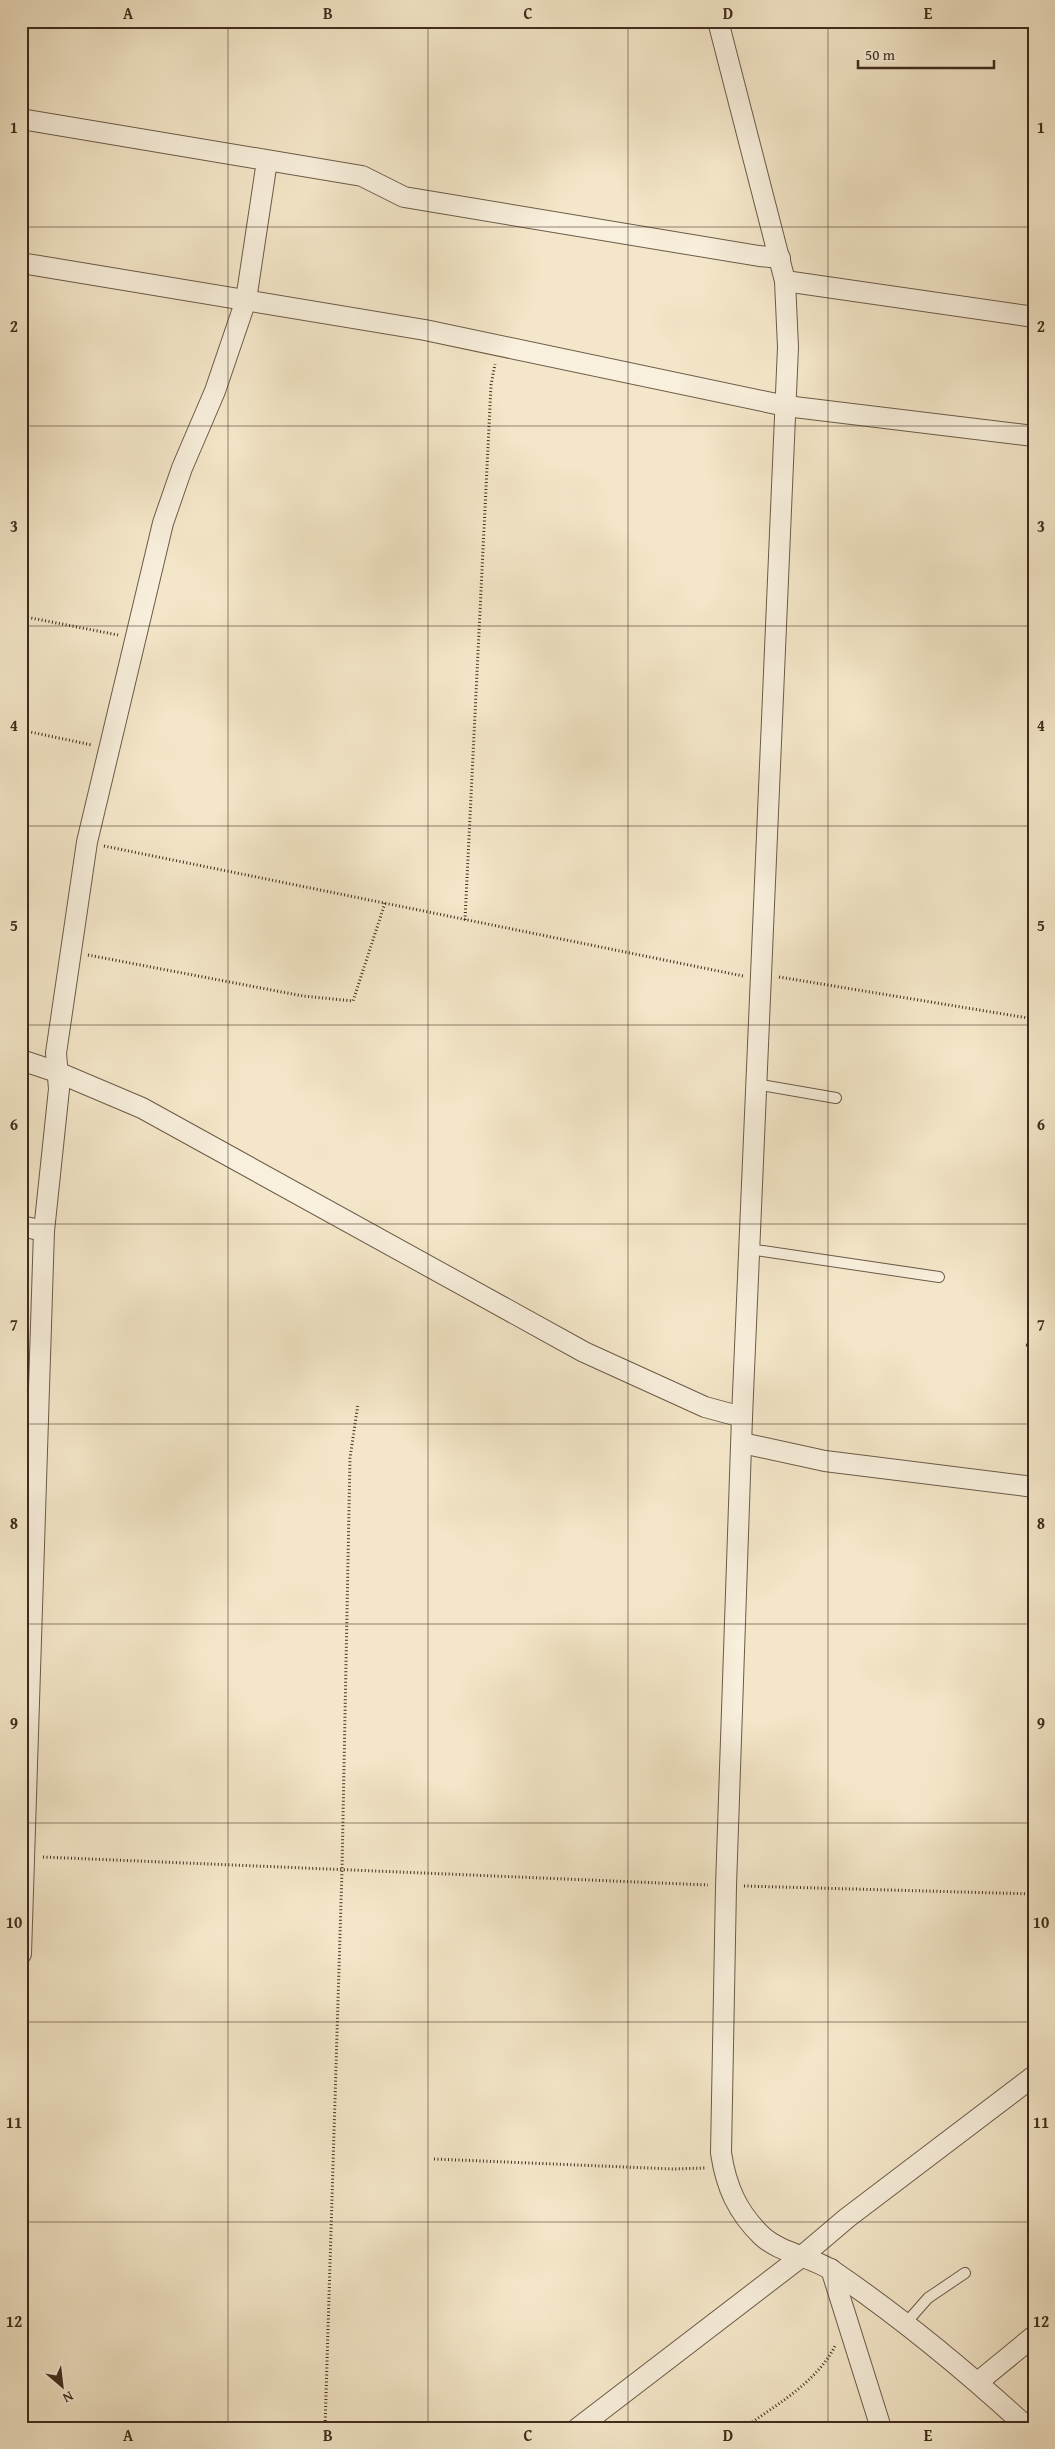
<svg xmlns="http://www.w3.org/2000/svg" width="1055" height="2449" font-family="'Gentium Book Plus',serif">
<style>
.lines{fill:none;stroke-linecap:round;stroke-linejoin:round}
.lane-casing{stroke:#6c5b48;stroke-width:12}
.street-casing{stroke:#6c5b48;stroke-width:22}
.path{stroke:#3f2c1d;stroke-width:3;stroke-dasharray:1 2.5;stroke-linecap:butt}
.lane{stroke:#f8efdc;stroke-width:10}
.street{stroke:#f8efdc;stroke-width:20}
.grid{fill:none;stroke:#3f2c1d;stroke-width:1;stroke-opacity:0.55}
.neatline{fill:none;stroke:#3f2c1d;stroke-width:2}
.grid-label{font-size:16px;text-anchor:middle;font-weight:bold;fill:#3f2c1d}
</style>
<rect width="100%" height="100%" fill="#f4e7c9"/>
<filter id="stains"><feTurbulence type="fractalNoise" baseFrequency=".004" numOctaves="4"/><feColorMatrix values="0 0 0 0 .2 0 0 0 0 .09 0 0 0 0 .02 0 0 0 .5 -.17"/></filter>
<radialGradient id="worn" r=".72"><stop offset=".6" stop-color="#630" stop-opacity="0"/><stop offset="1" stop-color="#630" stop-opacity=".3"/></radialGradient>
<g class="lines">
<g class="lane-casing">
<g id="lane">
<polyline points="756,1084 836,1098"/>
<polyline points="749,1249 939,1277"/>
<polyline points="905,2324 928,2298 965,2273"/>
</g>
</g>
<g class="street-casing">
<g id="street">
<path d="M718,21L785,281L788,347L742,1417L726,1886L721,2153C726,2186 737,2212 762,2236C780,2253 813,2257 833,2271C902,2318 966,2371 1028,2428"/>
<polyline points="21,119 362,176 404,197 759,256 780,258"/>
<polyline points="21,263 425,330 786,406 1034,436"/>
<polyline points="785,281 1034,317"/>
<polyline points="21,1060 57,1072 142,1108 584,1352 705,1407 742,1417"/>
<polyline points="21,1226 44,1231"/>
<polyline points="742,1443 825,1461 1034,1487"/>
<polyline points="21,1954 44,1231 59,1089 56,1053 87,842 163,523 182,468 215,391 246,300 267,161"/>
<polyline points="831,2269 881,2428"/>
<polyline points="978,2382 1034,2336"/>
<polyline points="578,2428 801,2257 847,2218 1034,2076"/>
</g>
</g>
<g class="path">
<polyline points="21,616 118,635"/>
<polyline points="21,730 92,745"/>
<polyline points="104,846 743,976"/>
<polyline points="465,920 491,385 495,364"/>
<polyline points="88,955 303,996 353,1001 385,903"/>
<polyline points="779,977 1034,1019"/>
<polyline points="1026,1345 1034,1346"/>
<polyline points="43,1857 708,1885"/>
<polyline points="744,1886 1034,1894"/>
<polyline points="434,2159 673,2169 705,2168"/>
<polyline points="325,2428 342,1870 350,1458 358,1404"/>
<path d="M744,2428C776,2405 817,2382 835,2346"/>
</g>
<use href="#lane" class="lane"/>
<use href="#street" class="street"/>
</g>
<path class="grid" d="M228,21V2428M428,21V2428M628,21V2428M828,21V2428M21,227H1034M21,426H1034M21,626H1034M21,826H1034M21,1025H1034M21,1224H1034M21,1424H1034M21,1624H1034M21,1823H1034M21,2022H1034M21,2222H1034"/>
<rect width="1055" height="2449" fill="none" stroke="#f4e7c9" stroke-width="55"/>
<g transform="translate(62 2386) rotate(152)" stroke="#f8efdc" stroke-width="4" paint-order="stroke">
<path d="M0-4L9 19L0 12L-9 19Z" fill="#3f2c1d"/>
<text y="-8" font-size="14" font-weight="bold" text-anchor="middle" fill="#3f2c1d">N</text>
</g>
<path d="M858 60v8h136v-8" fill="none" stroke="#3f2c1d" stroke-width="2.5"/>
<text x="865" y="60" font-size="15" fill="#3f2c1d" stroke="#f8efdc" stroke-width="4" paint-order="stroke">50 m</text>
<rect x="28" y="28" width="1000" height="2394" class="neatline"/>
<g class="grid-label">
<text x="128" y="19">A</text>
<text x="328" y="19">B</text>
<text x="528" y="19">C</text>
<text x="728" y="19">D</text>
<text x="928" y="19">E</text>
<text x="14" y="133">1</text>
<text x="1041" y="133">1</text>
<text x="14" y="332">2</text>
<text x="1041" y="332">2</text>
<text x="14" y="532">3</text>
<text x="1041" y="532">3</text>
<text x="14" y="731">4</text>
<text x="1041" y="731">4</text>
<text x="14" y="931">5</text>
<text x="1041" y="931">5</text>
<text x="14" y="1130">6</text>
<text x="1041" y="1130">6</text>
<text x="14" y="1330">7</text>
<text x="1041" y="1330">7</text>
<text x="14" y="1529">8</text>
<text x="1041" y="1529">8</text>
<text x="14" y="1729">9</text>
<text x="1041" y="1729">9</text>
<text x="14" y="1928">10</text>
<text x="1041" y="1928">10</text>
<text x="14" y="2128">11</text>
<text x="1041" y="2128">11</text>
<text x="14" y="2327">12</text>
<text x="1041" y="2327">12</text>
<text x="128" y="2441">A</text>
<text x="328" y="2441">B</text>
<text x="528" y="2441">C</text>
<text x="728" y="2441">D</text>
<text x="928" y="2441">E</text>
</g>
<rect width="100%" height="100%" filter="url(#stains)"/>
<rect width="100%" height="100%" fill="url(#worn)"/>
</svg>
